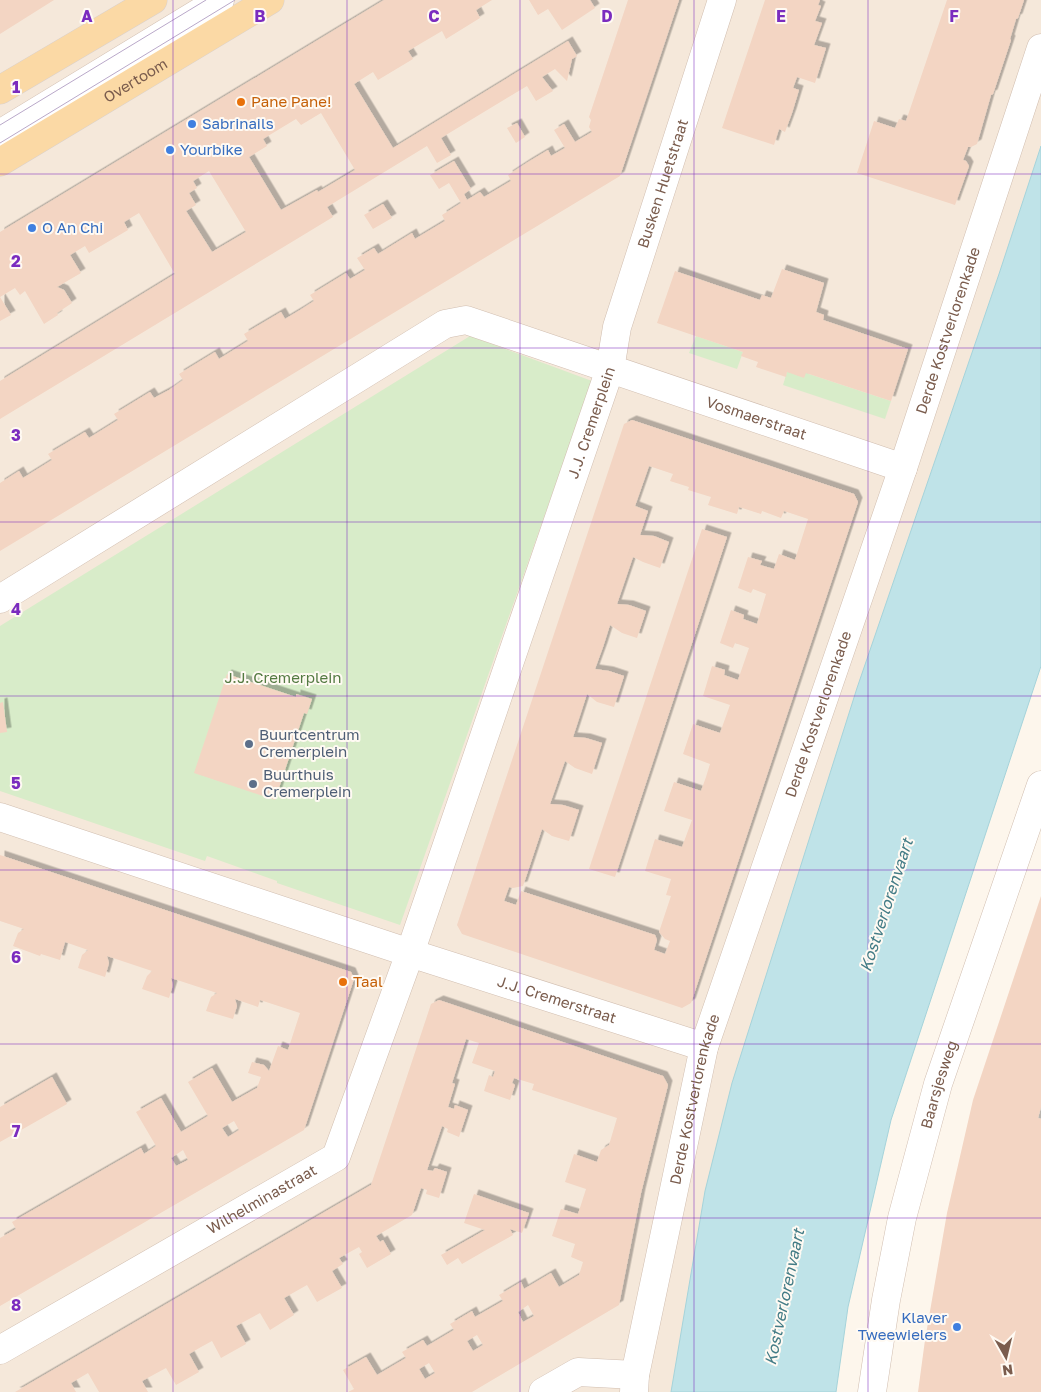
<svg xmlns="http://www.w3.org/2000/svg" width="1041" height="1392" font-family="'Golos Text',sans-serif">
<style>
.residential{fill:#f5e8da}
.green{fill:#d8ecc9}
.water{fill:#bfe3e8;stroke:#a5d3da}
.building{fill:#f3d5c3;fill-rule:evenodd;filter:url(#shadow)}
.lines{fill:none;stroke-linecap:round;stroke-linejoin:round}
.minor-casing{stroke:#d1beb0;stroke-width:29}
.major-casing{stroke:#dad1cd;stroke-width:29}
.minor{stroke:#fff;stroke-width:28}
.major{stroke:#fbd9a5;stroke-width:28}
.tram{stroke:#b9a8c9;stroke-width:1}
.grid{fill:none;stroke:#7b2cbf;stroke-width:1;stroke-opacity:0.55}
.food-dot{fill:#e8710a;stroke:#fffaf3;stroke-width:2}
.shop-dot{fill:#3f7fe0;stroke:#fffaf3;stroke-width:2}
.service-dot{fill:#5c6f8a;stroke:#fffaf3;stroke-width:2}
.labels{text-anchor:middle;stroke-width:4;stroke-linejoin:round;paint-order:stroke}
.street-label{font-size:15px;fill:#7a5c4d;stroke:#fffaf3}
.food-label{font-size:15px;fill:#c56008;stroke:#fffaf3;text-anchor:start}
.shop-label{font-size:15px;fill:#366cbe;stroke:#fffaf3;text-anchor:start}
.park-label{font-size:15px;fill:#537a41;stroke:#fffaf3}
.service-label{font-size:15px;fill:#4e5e75;stroke:#fffaf3;text-anchor:start}
.water-label{font-size:16px;font-style:italic;fill:#437c86;stroke:#fffaf3}
.grid-label{font-size:16px;text-anchor:middle;font-weight:bold;fill:#7b2cbf;stroke:#fffaf3;stroke-width:4;stroke-linejoin:round;paint-order:stroke}
</style>
<defs>
<filter id="shadow"><feDropShadow dx="4.5" dy="-4.5" stdDeviation="0" flood-color="#0004"/></filter>
</defs>
<rect width="100%" height="100%" fill="#fdf6ec"/>
<polygon class="residential" points="0,0 1041,0 1041,162 691,1392 0,1392"/>
<g class="green">
<polygon points="470,336 592,381 400,925 277,883 277,881 207,856 205,861 0,791 0,626"/>
<polygon points="696,336 743,352 737,369 689,353"/>
<polygon points="787,372 806,373 891,401 885,419 783,385"/>
</g>
<polygon class="water" points="1041,146 1041,666 891,1120 848,1307 836,1392 671,1392 705,1191 732,1083 857,688 999,274"/>
<g class="building">
<polygon points="0,0 54,0 0,34"/>
<path d="M384,0H492L476,10L480,18L446,39L442,31L408,51L413,59L378,80L373,72L354,84L393,148L568,41L577,56L572,59L567,81L555,69L542,77L553,91L536,101L527,86L507,98L441,138L451,155L437,163L427,146L327,207L333,217L0,419V381L175,274L139,213L124,222L128,230L89,253L85,246L70,255L81,273L57,287L64,290L72,303L57,313L58,315L44,324L25,291L20,295L15,288L0,297L11,315L0,321V232ZM321,113L355,170L318,192L317,190L281,210L249,157L267,146L263,139L296,119L301,125ZM209,171L246,232L212,252L186,211L196,205L189,193L197,188L193,181Z"/>
<polygon points="529,0 590,0 595,8 562,30 548,9 538,15"/>
<polygon points="628,0 679,0 620,176 0,551 0,483 19,471 23,478 52,460 48,454 85,432 89,438 118,420 114,414 150,392 154,398 169,390 183,380 179,374 215,352 219,359 248,341 244,334 281,312 285,319 300,310 314,301 310,295 346,273 350,279 365,270 357,258 374,248 378,254 412,233 415,239 445,221 442,215 461,203 449,183 439,189 430,175 454,161 471,189 464,194 467,200 480,192 484,197 511,181 508,175 528,162 548,150 551,156 565,148 554,130 564,124 575,142 592,132 589,127 591,120 589,117"/>
<polygon points="765,0 820,0 818,5 821,6 815,21 822,23 814,45 826,48 815,83 797,77 793,88 799,90 792,113 785,132 779,129 774,145 722,128"/>
<polygon points="947,0 1024,0 1018,18 1016,19 1010,39 1011,40 993,94 991,95 977,144 971,147 968,147 963,160 966,161 969,166 955,205 857,173 874,121 895,128 899,119 906,121"/>
<polygon points="517,123 525,137 516,143 507,128"/>
<polygon points="383,204 392,218 373,229 364,215"/>
<polygon points="782,269 824,283 816,312 824,315 823,320 908,349 891,401 806,373 804,378 787,372 786,377 756,367 758,362 741,356 743,352 657,323 675,271 760,300 762,295 771,298"/>
<path d="M632,420L854,494L858,502L691,1003L682,1008L462,934L457,925L624,424ZM649,466L673,474L670,481L689,487L688,490L711,497L708,505L737,514L739,507L761,514L762,511L781,518L784,511L808,519L795,560L779,554L774,569L760,565L762,561L748,557L738,588L751,593L753,589L766,594L757,624L743,619L744,615L731,610L720,643L733,648L735,643L749,648L738,680L724,675L725,670L712,666L703,696L730,705L720,733L693,724L683,754L710,764L706,777L701,791L674,782L664,811L692,820L682,847L655,839L645,871L671,879L666,895L671,896L659,932L665,939L670,941L665,954L654,950L657,940L655,935L521,891L516,905L504,901L509,887L513,888L523,886L542,829L552,836L569,841L579,810L563,805L550,804L565,761L575,768L592,774L602,743L586,738L573,737L587,694L597,702L614,707L624,676L609,671L595,669L603,647L610,625L622,633L637,638L646,611L629,605L617,604L633,557L643,562L660,568L669,542L654,536L640,535L648,511L635,506Z"/>
<polygon points="702,529 727,537 615,877 589,869"/>
<polygon points="227,674 296,697 296,694 312,699 307,714 304,713 275,800 194,773"/>
<polygon points="3,702 7,732 0,733 0,703"/>
<path d="M0,855L351,972L354,979L304,1130L0,1306V1238L16,1229L12,1222L141,1148L144,1154L156,1146L136,1112L161,1098L181,1132L208,1116L188,1082L212,1068L232,1102L257,1088L261,1077L248,1073L252,1062L264,1065L269,1071L278,1046L288,1050L300,1013L260,1000L258,1007L235,999L237,1006L233,1019L206,1011L211,997L217,993L171,978L173,985L169,998L142,989L147,976L152,971L107,956L109,963L105,977L78,968L82,955L88,950L65,942L60,960L41,954L40,956L13,946L18,933L24,929L0,921ZM234,1121L239,1130L228,1137L222,1128ZM183,1150L188,1160L176,1166L171,1158Z"/>
<polygon points="1041,896 1041,1107 1038,1118 1041,1119 1041,1392 918,1392 925,1340 947,1213 973,1100"/>
<path d="M439,1000L663,1076L668,1085L641,1193L619,1305L472,1392H348L354,1389L343,1370L366,1357L377,1375L406,1358L402,1352L423,1340L427,1346L454,1330L450,1324L472,1311L475,1317L503,1301L499,1295L521,1282L524,1289L551,1273L559,1287L579,1275L583,1262L571,1257L575,1244L552,1236L561,1209L578,1214L586,1189L565,1182L574,1154L597,1162L601,1150L609,1145L617,1118L532,1090L534,1084L514,1078L512,1083L515,1085L510,1100L484,1091L489,1075L493,1077L495,1071L472,1063L479,1043L466,1039L452,1083L455,1084L448,1107L454,1109L455,1105L468,1110L459,1137L447,1132L448,1129L442,1126L427,1170L433,1171L435,1168L447,1172L439,1198L426,1194L427,1190L421,1188L412,1215L376,1236L380,1242L383,1240L391,1254L367,1268L359,1254L362,1252L359,1247L339,1258L343,1264L332,1271L342,1288L317,1302L307,1285L284,1298L294,1315L270,1330L260,1313L236,1326L246,1344L221,1358L212,1341L201,1347L189,1354L199,1372L176,1385L166,1368L142,1381L148,1392H99L88,1373L71,1383L76,1392H15L371,1185L431,1004ZM528,1305L534,1316L523,1322L518,1312ZM477,1335L483,1345L473,1351L467,1341ZM429,1363L435,1373L425,1379L419,1369Z"/>
<polygon points="52,1077 67,1104 0,1142 0,1107"/>
<polygon points="474,1194 529,1213 522,1233 510,1229 513,1235 488,1249 462,1264 458,1258 447,1265 441,1255 485,1230 464,1223"/>
</g>
<g class="lines">
<g class="minor-casing">
<g id="minor">
<polyline points="0,134 220,0"/>
<path id="s1" d="M0,599L445,324L466,320L903,468"/>
<path id="s2" d="M0,817L410,953L704,1047"/>
<path id="s3" d="M0,1350L336,1157L410,953L610,369L617,327L722,0"/>
<polyline points="543,1392 578,1372 635,1375"/>
<path id="s4" d="M634,1392L635,1375L704,1047L903,468L1041,48"/>
<path id="s5" d="M872,1392L886,1300L902,1218L938,1084L1041,785"/>
</g>
</g>
<g class="major-casing">
<g id="major">
<polyline points="0,90 153,0"/>
<path id="s6" d="M0,162L270,0"/>
</g>
</g>
<use href="#minor" class="minor"/>
<use href="#major" class="major"/>
<g class="tram">
<polyline points="0,125 206,0"/>
<polyline points="0,143 235,0"/>
</g>
</g>
<path class="grid" d="M173,0V1392M347,0V1392M520,0V1392M694,0V1392M868,0V1392M0,174H1041M0,348H1041M0,522H1041M0,696H1041M0,870H1041M0,1044H1041M0,1218H1041"/>
<g class="food-dot">
<circle cx="241" cy="102" r="5"/>
<circle cx="343" cy="982" r="5"/>
</g>
<g class="shop-dot">
<circle cx="192" cy="124" r="5"/>
<circle cx="170" cy="150" r="5"/>
<circle cx="32" cy="228" r="5"/>
<circle cx="957" cy="1327" r="5"/>
</g>
<g class="service-dot">
<circle cx="249" cy="744" r="5"/>
<circle cx="253" cy="784" r="5"/>
</g>
<g class="labels">
<g class="street-label">
<text dy="5" stroke="none"><textPath href="#s6" startOffset="158">Overtoom</textPath></text>
<text dy="5" stroke="none"><textPath href="#s3" startOffset="1415">Busken Huetstraat</textPath></text>
<text dy="5" stroke="none"><textPath href="#s4" startOffset="1109">Derde Kostverlorenkade</textPath></text>
<text dy="5" stroke="none"><textPath href="#s1" startOffset="851">Vosmaerstraat</textPath></text>
<text dy="5" stroke="none"><textPath href="#s3" startOffset="1165">J.J. Cremerplein</textPath></text>
<text dy="5" stroke="none"><textPath href="#s4" startOffset="704">Derde Kostverlorenkade</textPath></text>
<text dy="5" stroke="none"><textPath href="#s2" startOffset="586">J.J. Cremerstraat</textPath></text>
<text dy="5" stroke="none"><textPath href="#s5" startOffset="315">Baarsjesweg</textPath></text>
<text dy="5" stroke="none"><textPath href="#s4" startOffset="299">Derde Kostverlorenkade</textPath></text>
<text dy="5" stroke="none"><textPath href="#s3" startOffset="302">Wilhelminastraat</textPath></text>
</g>
<g class="food-label">
<text x="251" y="107">Pane Pane!</text>
<text x="353" y="987">Taal</text>
</g>
<g class="shop-label">
<text x="202" y="129">Sabrinails</text>
<text x="180" y="155">Yourbike</text>
<text x="42" y="233">O An Chi</text>
<text x="947" y="1323" text-anchor="end">Klaver<tspan x="947" dy="17">Tweewielers</tspan></text>
</g>
<g class="park-label">
<text x="283" y="683">J.J. Cremerplein</text>
</g>
<g class="service-label">
<text x="259" y="740">Buurtcentrum<tspan x="259" dy="17">Cremerplein</tspan></text>
<text x="263" y="780">Buurthuis<tspan x="263" dy="17">Cremerplein</tspan></text>
</g>
<g class="water-label">
<text transform="translate(886 905) rotate(-72)" y="6">Kostverlorenvaart</text>
<text transform="translate(784 1297) rotate(-78)" y="6">Kostverlorenvaart</text>
</g>
</g>
<g class="grid-label">
<text x="87" y="22">A</text>
<text x="260" y="22">B</text>
<text x="434" y="22">C</text>
<text x="607" y="22">D</text>
<text x="781" y="22">E</text>
<text x="954" y="22">F</text>
<text x="16" y="93">1</text>
<text x="16" y="267">2</text>
<text x="16" y="441">3</text>
<text x="16" y="615">4</text>
<text x="16" y="789">5</text>
<text x="16" y="963">6</text>
<text x="16" y="1137">7</text>
<text x="16" y="1311">8</text>
</g>
<g transform="translate(1006 1357) rotate(172)" stroke="#fffaf3" stroke-width="4" paint-order="stroke">
<path d="M0-4L9 19L0 12L-9 19Z" fill="#7a5c4d"/>
<text y="-8" font-size="14" font-weight="bold" text-anchor="middle" fill="#7a5c4d">N</text>
</g>
</svg>
